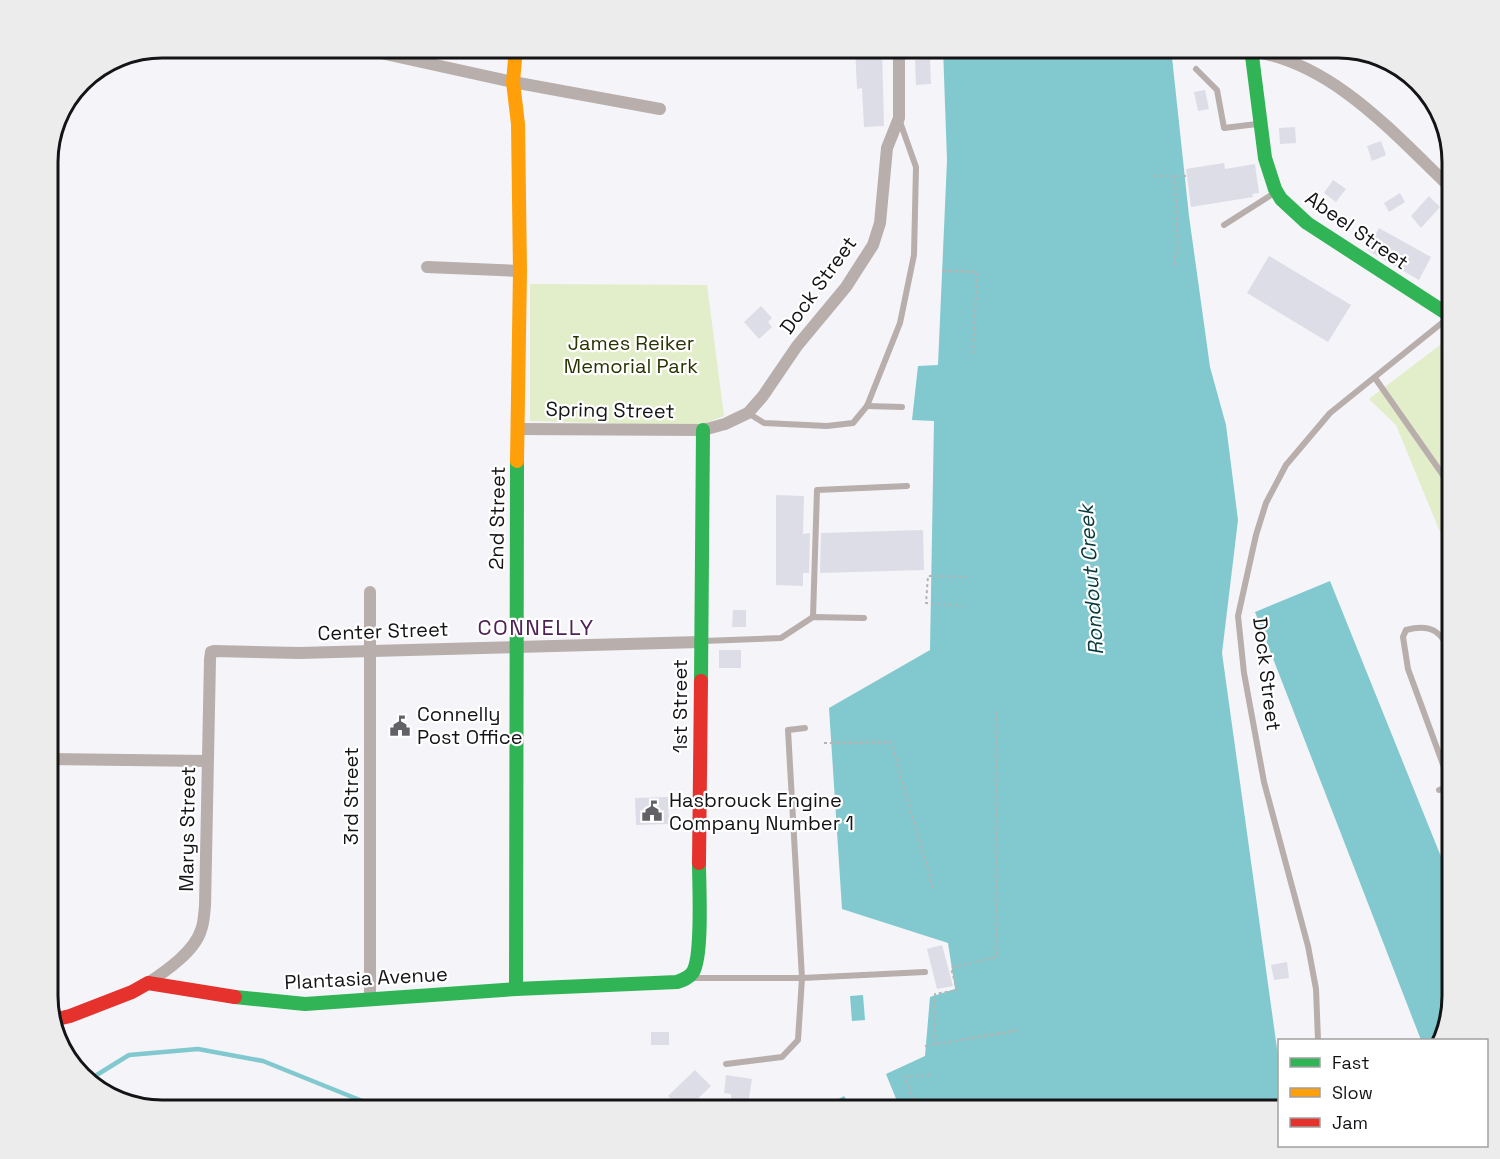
<svg xmlns="http://www.w3.org/2000/svg" width="1500" height="1159" font-family="'Space Grotesk',sans-serif">
<style>
.green{fill:#e2edc9}
.water{fill:#81c9ce}
.lines{fill:none;stroke-linecap:round;stroke-linejoin:round}
.stream{stroke:#81c9ce;stroke-width:4.5}
.building{fill:#dddde8}
.path{stroke:#b8b3b3;stroke-width:2;stroke-dasharray:3 3;stroke-linecap:butt}
.lane{stroke:#b8aeab;stroke-width:6}
.street{stroke:#b8aeab;stroke-width:12}
.fast{stroke:#30b455;stroke-width:14}
.slow{stroke:#ff9f0a;stroke-width:14}
.jam{stroke:#e5322d;stroke-width:14}
.labels{text-anchor:middle;stroke-width:4.5;stroke-linejoin:round;paint-order:stroke}
.street-label{font-size:20px;fill:#141417;stroke:#fff}
.park-label{font-size:20px;fill:#2a3400;stroke:#fff}
.poi-label{font-size:20px;fill:#141417;stroke:#fff;text-anchor:start}
.water-label{font-size:21px;font-style:italic;fill:#07393c;stroke:#fff}
.quarter-label{font-size:22px;letter-spacing:1.5px;fill:#4e2256;stroke:#fff}
.rim{fill:none;stroke:#141417;stroke-width:3}
</style>
<rect width="100%" height="100%" fill="#f4f4f9"/>
<g class="green">
<polygon points="530,284 707,285 724,416 698,426 530,421"/>
<polygon points="1452,336 1452,561 1396,425 1369,399"/>
</g>
<g class="water">
<polygon points="943,48 1171,48 1189,216 1210,367 1226,425 1238,520 1222,653 1279,1063 1279,1111 901,1111 886,1074 925,1056 930,997 955,989 948,943 842,909 829,708 930,650 934,421 912,420 918,366 938,365 947,160"/>
<polygon points="1330,581 1452,884 1452,997 1437,1040 1421,1040 1255,612"/>
<polygon points="863,995 865,1020 852,1021 850,996"/>
<polygon points="844,1096 853,1111 816,1111"/>
</g>
<g class="lines">
<polyline class="stream" points="87,1081 129,1055 198,1049 263,1061 387,1111"/>
</g>
<g class="building">
<polygon points="855,48 882,48 884,126 864,127 862,88 857,89"/>
<polygon points="930,59 931,84 916,85 915,60"/>
<polygon points="1205,90 1209,109 1198,111 1194,92"/>
<polygon points="1295,127 1296,143 1280,144 1279,128"/>
<polygon points="1381,141 1386,155 1372,161 1367,146"/>
<polygon points="1224,163 1225,169 1255,164 1259,193 1252,194 1253,197 1191,207 1186,169"/>
<polygon points="1333,180 1346,189 1336,202 1324,193"/>
<polygon points="1400,193 1405,202 1389,212 1384,203"/>
<polygon points="1429,196 1440,207 1421,228 1411,216"/>
<polygon points="1379,228 1431,257 1419,280 1367,250"/>
<polygon points="1269,256 1351,305 1328,342 1247,293"/>
<polygon points="761,306 772,318 768,322 772,327 759,339 744,322"/>
<polygon points="776,495 804,496 803,534 810,533 809,573 803,573 803,586 776,585"/>
<polygon points="923,530 924,570 820,573 821,533"/>
<polygon points="733,610 746,610 746,627 732,627"/>
<rect x="719" y="650" width="22" height="18"/>
<polygon points="668,797 669,824 636,825 635,798"/>
<polygon points="942,945 953,986 937,989 927,949"/>
<polygon points="1287,962 1289,978 1274,980 1271,965"/>
<rect x="651" y="1032" width="18" height="13"/>
<polygon points="695,1070 711,1086 685,1111 682,1111 668,1096"/>
<polygon points="726,1075 752,1079 747,1111 732,1111 731,1094 724,1093"/>
</g>
<g class="lines">
<g class="path">
<polyline points="1153,176 1187,176"/>
<polyline points="1175,265 1175,253 1178,253 1175,176"/>
<polyline points="942,271 977,272 973,354"/>
<polyline points="964,606 926,603 928,576 971,577"/>
<polyline points="824,743 891,742 934,891"/>
<polyline points="936,1044 934,1031 935,994 957,990 951,968 996,957 996,711"/>
<polyline points="925,1046 1020,1030"/>
<polyline points="918,1111 904,1077 930,1075"/>
<polyline points="956,1111 994,1107 995,1111"/>
</g>
<g class="lane">
<polyline points="1184,50 1195,48"/>
<polyline points="1196,69 1217,90 1224,128 1257,124"/>
<polyline points="1224,225 1276,192"/>
<polyline points="1375,378 1452,488"/>
<polyline points="867,406 902,407"/>
<polyline points="748,413 764,423 827,426 853,423 867,406 900,323 914,255 916,167 899,119"/>
<polyline points="813,617 817,490 907,486"/>
<polyline points="703,641 781,638 813,617 864,618"/>
<path d="M1452,655C1442,632 1432,623 1406,630L1403,637L1408,669L1452,789"/>
<polyline points="1439,790 1452,785"/>
<polyline points="692,978 802,978 788,730 805,728"/>
<polyline points="1318,1040 1316,989 1308,946 1264,782 1244,673 1238,616 1256,535 1266,503 1286,465 1330,413 1448,318"/>
<polyline points="726,1064 782,1057 798,1040 802,978 925,972"/>
</g>
<g class="street">
<polyline points="358,48 513,82 660,109"/>
<path d="M1251,51C1334,63 1395,135 1452,189"/>
<polyline points="427,267 520,271"/>
<polyline points="518,429 703,430 725,424 748,413 763,396 797,346 846,287 873,245 880,223 887,148 899,118 899,48"/>
<polyline points="370,592 370,1000"/>
<polyline points="48,759 207,761"/>
<path d="M148,983C166,971 195,951 201,930C204,923 204,914 205,906L210,659L211,652L214,651L299,653L700,642"/>
</g>
<g class="fast">
<polyline points="1251,48 1265,158 1275,189 1281,199 1307,223 1452,317"/>
<polyline points="701,681 703,430"/>
<polyline points="516,989 517,461"/>
<path d="M235,997L305,1004L516,989L677,982C683,980 689,978 693,972C703,955 699,886 699,863"/>
</g>
<polyline class="slow" points="516,48 513,82 518,124 520,271 517,461"/>
<g class="jam">
<polyline points="699,863 701,681"/>
<polyline points="53,1020 70,1016 132,992 148,983 235,997"/>
</g>
</g>
<defs>
<g id="civic-bare" transform="scale(1.62)"><path d="M-.6-6.5H3V-4.5H.6V-3L4-1V1h2V6H-6V1h2V-1L-.6-3ZM-1.2 2.5V6h2.4V2.5Z" fill="#626266" stroke="#fff" stroke-width="2.5" paint-order="stroke"/></g>
</defs>
<g fill-rule="evenodd">
<use href="#civic-bare" x="400" y="726"/>
<use href="#civic-bare" x="652" y="811"/>
</g>
<g class="labels">
<g class="street-label">
<text transform="translate(1357 230) rotate(35)" y="7">Abeel Street</text>
<text transform="translate(818 285) rotate(-54)" y="7">Dock Street</text>
<text transform="translate(610 410) rotate(1)" y="7">Spring Street</text>
<text transform="translate(497 518) rotate(-89)" y="7">2nd Street</text>
<text transform="translate(383 631) rotate(-2)" y="7">Center Street</text>
<text transform="translate(1267 674) rotate(83)" y="7">Dock Street</text>
<text transform="translate(680 706) rotate(-90)" y="7">1st Street</text>
<text transform="translate(351 796) rotate(-90)" y="7">3rd Street</text>
<text transform="translate(187 829) rotate(-89)" y="7">Marys Street</text>
<text transform="translate(366 978) rotate(-3)" y="7">Plantasia Avenue</text>
</g>
<g class="park-label">
<text x="631" y="350">James Reiker<tspan x="631" dy="23">Memorial Park</tspan></text>
</g>
<g class="poi-label">
<text x="417" y="721">Connelly<tspan x="417" dy="23">Post Office</tspan></text>
<text x="669" y="807">Hasbrouck Engine<tspan x="669" dy="23">Company Number 1</tspan></text>
</g>
<g class="water-label">
<text transform="translate(1091 580) rotate(-94)" y="7">Rondout Creek</text>
</g>
<g class="quarter-label">
<text x="536" y="635">CONNELLY</text>
</g>
</g>
<path d="M0 0H1500V1159H0ZM162 58H1338A104 104 0 0 1 1442 162V996A104 104 0 0 1 1338 1100H162A104 104 0 0 1 58 996V162A104 104 0 0 1 162 58Z" fill="#ececec" fill-rule="evenodd"/>
<path class="rim" d="M162 58H1338A104 104 0 0 1 1442 162V996A104 104 0 0 1 1338 1100H162A104 104 0 0 1 58 996V162A104 104 0 0 1 162 58Z"/>
<rect x="1278" y="1039" width="210" height="108" fill="#ffffff" stroke="#a1a1a2" stroke-width="1.5"/>
<rect x="1290" y="1058" width="30" height="9" fill="#30b455" stroke="#a1a1a2" stroke-width="1.5"/>
<text x="1332" y="1069" font-size="18" fill="#141417">Fast</text>
<rect x="1290" y="1088" width="30" height="9" fill="#ff9f0a" stroke="#a1a1a2" stroke-width="1.5"/>
<text x="1332" y="1099" font-size="18" fill="#141417">Slow</text>
<rect x="1290" y="1118" width="30" height="9" fill="#e5322d" stroke="#a1a1a2" stroke-width="1.5"/>
<text x="1332" y="1129" font-size="18" fill="#141417">Jam</text>
</svg>
